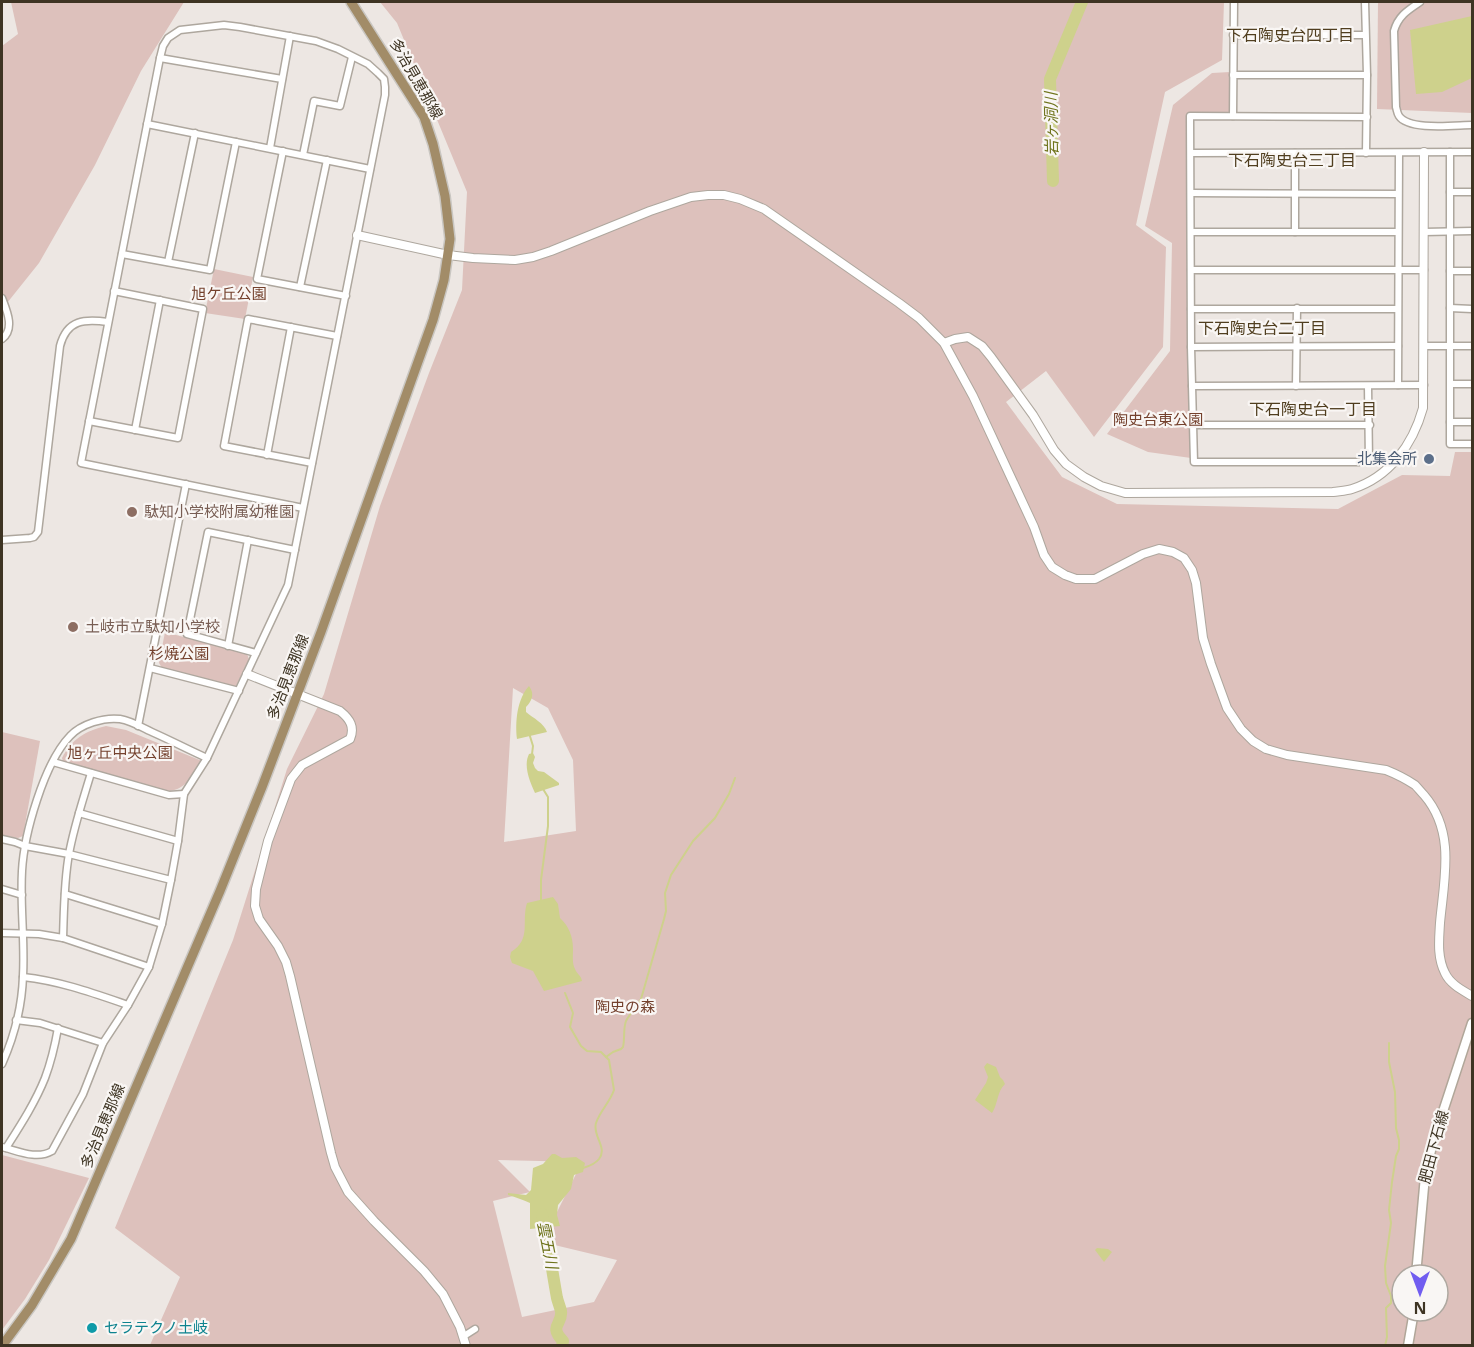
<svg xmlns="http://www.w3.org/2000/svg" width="1474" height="1347" font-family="'Open Sans','Noto Sans JP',sans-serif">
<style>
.green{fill:#ddc1bc;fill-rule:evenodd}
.water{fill:#ced18c}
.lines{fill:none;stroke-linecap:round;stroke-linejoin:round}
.stream{stroke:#ced18c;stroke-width:2}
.river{stroke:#ced18c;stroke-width:12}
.minor-casing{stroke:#aea79e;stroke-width:9}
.tertiary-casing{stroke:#aea79e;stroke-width:10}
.secondary-casing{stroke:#b0a699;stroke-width:11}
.primary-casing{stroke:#c9c6c1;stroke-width:12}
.minor{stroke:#fff;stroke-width:6}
.tertiary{stroke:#fff;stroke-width:8}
.secondary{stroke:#fff;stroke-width:8}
.primary{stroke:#a28c68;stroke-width:9}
.service-dot{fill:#5c6f8a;stroke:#f9f6f4;stroke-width:2}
.education-dot{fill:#8d6e63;stroke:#f9f6f4;stroke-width:2}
.culture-dot{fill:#0f9aa8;stroke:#f9f6f4;stroke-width:2}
.labels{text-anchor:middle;stroke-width:4.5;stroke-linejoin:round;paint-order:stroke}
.street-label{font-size:15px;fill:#3e3423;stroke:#f9f6f4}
.park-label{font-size:15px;fill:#74412d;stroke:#f9f6f4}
.service-label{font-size:15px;fill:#4e5e75;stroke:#f9f6f4;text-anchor:end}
.education-label{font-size:15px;fill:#785e54;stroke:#f9f6f4;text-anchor:start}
.culture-label{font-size:15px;fill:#0d838f;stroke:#f9f6f4;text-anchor:start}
.neighbourhood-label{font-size:16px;fill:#503e1f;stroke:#f9f6f4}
.water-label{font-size:16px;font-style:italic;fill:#6f741c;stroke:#f9f6f4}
</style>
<rect width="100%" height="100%" fill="#ede7e3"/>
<g class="green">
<polygon points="11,2 184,2 141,71 95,165 39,263 3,308 2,308 2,46 18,34"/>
<path d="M380,2H1224L1222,60L1165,92L1136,225L1166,247L1163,347L1094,437L1046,371L1006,402L1062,477L1117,504L1338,509L1402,475L1450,476L1455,452H1472V1345H150L180,1277L115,1228L233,940L287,769L324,694L380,506L429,373L462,290L467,192L397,23ZM513,688L548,708L573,760L576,831L504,842ZM498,1160L582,1162L542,1242L617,1260L594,1302L522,1317L493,1201L530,1192ZM1402,1275H1438V1311H1402Z"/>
<polygon points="1378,2 1472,2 1472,113 1377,109"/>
<polygon points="1230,72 1230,112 1188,113 1191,458 1148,452 1107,434 1170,351 1172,243 1145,226 1173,105 1212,73"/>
<polygon points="214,269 253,277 245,319 205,313"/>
<polygon points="165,632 247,654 249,659 236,686 233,686 162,668 159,663"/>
<path d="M106,726L126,730L202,761C193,775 186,790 168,791L63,762L62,758C72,739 85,731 106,726Z"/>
<polygon points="2,732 40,741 23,836 18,838 2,835"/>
<polygon points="2,1155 89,1178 49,1260 25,1299 2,1330"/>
</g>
<g class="water">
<polygon points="1472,16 1472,78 1442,92 1416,94 1410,30"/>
<path d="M529,686C535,694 532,701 526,707V712C533,718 544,723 547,732L517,739C515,722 517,699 529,686Z"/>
<path d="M533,753L535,757L533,763L535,768L538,771L544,772L559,783V785L535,793C530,782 523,766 529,754Z"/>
<path d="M553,897L558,904L560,918C569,926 573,937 573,949C573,956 572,963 575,969C577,974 581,975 582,981L544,991L533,971L512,963L510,957L511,952C532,939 521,922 527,903Z"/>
<path d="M987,1063L996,1067L1000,1077L1003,1080L1005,1084C997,1091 998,1104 992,1113L975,1100L986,1083L988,1077L984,1067Z"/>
<path d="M552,1154H555L562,1158L576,1157L585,1163L583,1172L574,1175L571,1189L558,1205L557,1215L560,1226L530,1229V1203C523,1200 516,1197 508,1195V1193L526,1195L531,1190L533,1168L543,1164Z"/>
<polygon points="1097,1248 1108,1249 1112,1252 1104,1262 1095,1250"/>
</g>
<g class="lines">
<g class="stream">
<polyline points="529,733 533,746 532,754"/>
<polyline points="541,901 541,880 548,826 548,797 543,789"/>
<path d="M565,993L573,1013L570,1027L581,1046L587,1051L601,1052L609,1060L614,1090C610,1102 600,1111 596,1123C592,1136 608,1147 599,1159C595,1164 590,1166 583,1168"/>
<path d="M606,1057L613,1052L621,1049L623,1047C625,1039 623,1029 626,1021C630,1013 637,1007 641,999L664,919L666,911L665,893L671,875L693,841L715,818L729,794L735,778"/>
<polyline points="1385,1346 1387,1337 1386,1308 1391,1303 1391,1296 1386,1283 1385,1266 1391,1223 1389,1210 1392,1182 1396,1156 1399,1149 1399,1140 1396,1128 1395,1092 1389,1062 1389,1043"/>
</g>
<g class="river">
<polyline points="1053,181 1050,79 1082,2"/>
<path d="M542,1214C548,1242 552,1270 557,1298C558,1302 560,1307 561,1311C563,1325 548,1325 563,1341L562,1346"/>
</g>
<g class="minor-casing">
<g id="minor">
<polyline points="1365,2 1367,75"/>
<path d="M1420,2C1408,10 1398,16 1394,31L1396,107C1397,110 1397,113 1399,116C1409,131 1456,125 1472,125"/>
<polyline points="1233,35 1365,35"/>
<polyline points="160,58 282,79"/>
<polyline points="1233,75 1367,75 1366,153"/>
<polyline points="1233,116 1234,2"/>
<polyline points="1367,117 1190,116 1191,347 1194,462 1369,462 1368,386"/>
<polyline points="147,124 370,169"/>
<polyline points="270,148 290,36"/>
<polyline points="283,151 257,279 346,296"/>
<polyline points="1450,152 1450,444 1472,444"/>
<polyline points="1191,153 1472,152"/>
<polyline points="1295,153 1295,232"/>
<polyline points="303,155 314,101 340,106 352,57"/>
<polyline points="1450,192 1472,192"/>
<polyline points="1191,193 1398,194"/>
<polyline points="1191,232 1398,232"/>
<polyline points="1424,232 1472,231"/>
<polyline points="122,254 210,270 236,142"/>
<polyline points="168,262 195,133"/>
<polyline points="1191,270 1424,270"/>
<polyline points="1450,271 1472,271"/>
<polyline points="300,287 327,160"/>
<path d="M2,298C7,311 15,329 2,339"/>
<polyline points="1450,308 1472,309"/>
<polyline points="1191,309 1397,309"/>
<polyline points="1424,346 1472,346"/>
<polyline points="1191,347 1398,346"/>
<polyline points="1451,384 1472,384"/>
<polyline points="1398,385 1399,153"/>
<polyline points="1192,386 1424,385"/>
<polyline points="1296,386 1297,308"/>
<polyline points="89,421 178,438 203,309 114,291"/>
<polyline points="1450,422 1472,422"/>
<polyline points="1193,425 1370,425"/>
<polyline points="135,430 160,300"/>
<polyline points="267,455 291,327"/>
<polyline points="312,463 224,446 248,319 337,336"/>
<path d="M2,540L30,538L34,537L38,532L60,346C67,319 85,319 108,322"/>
<polyline points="228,646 248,540"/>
<polyline points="256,653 187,634 208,532 295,550"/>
<polyline points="150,668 239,691"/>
<polyline points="138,726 186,484"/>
<polyline points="53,762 169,795 184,794"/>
<polyline points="79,813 178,841"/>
<polyline points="2,839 15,842 25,846 69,854 171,880"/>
<polyline points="2,889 22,895"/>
<polyline points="65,894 162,924"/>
<polyline points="2,933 39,934 63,938 149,967"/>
<path d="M63,938C64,910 64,881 69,854C74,826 83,800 91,773"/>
<path d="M23,977C60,981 93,993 128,1005"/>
<polyline points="16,1020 40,1023 103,1043"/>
<path d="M2,1064C14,1037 22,1006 23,976C25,941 20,906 22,871C24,834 44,763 70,736C81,724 104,717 120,719C132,721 143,728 154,733C172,741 189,750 207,758"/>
<path d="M2,1147C18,1151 37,1160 52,1151L83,1094L103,1043L128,1005L149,967L162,924L171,880L178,841L184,794L207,758L288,585L385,95V87L384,79L378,73L368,64L338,49L316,41L240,27L224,25L180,30L168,38L163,46L160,58L81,463L303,508"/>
<path d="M6,1148C20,1126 35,1103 45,1078C51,1062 55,1045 58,1028"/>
<polyline points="464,1336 475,1329"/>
</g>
</g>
<g class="tertiary-casing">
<g id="tertiary">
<path d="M357,235L448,255L473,258L515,260L533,257L551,251L650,211L691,197L708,195H724L740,199L764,209L899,303L919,318L944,343L973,396L1034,527L1044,555L1052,567L1065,575L1076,579H1095L1143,554L1159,549L1173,552L1184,558L1192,570L1196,583L1203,638L1211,664L1227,708L1241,729L1253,741L1266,749L1287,755L1386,770C1396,774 1406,779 1415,785C1418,788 1421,792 1424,795C1456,832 1444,879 1440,923C1439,940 1437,957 1445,973C1450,984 1462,990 1472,996"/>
<path d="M944,343L955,339L968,337L982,346L991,357L1033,415L1054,450L1066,464L1084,477L1101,486L1125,493L1333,492C1339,491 1346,491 1352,489C1390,477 1413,444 1423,408L1424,152"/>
<path d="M247,674L340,711C350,719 355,727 350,739L302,765L291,779L268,841L256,889L255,906L259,919L278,946L286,962L290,976L331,1153L335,1167L348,1192L374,1221L424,1271L443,1294L460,1327L466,1346"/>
</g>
</g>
<g class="secondary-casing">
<g id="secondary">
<polyline points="1416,1275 1425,1176 1433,1142 1472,1023"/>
<polyline points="1408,1346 1414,1311"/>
</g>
</g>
<g class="primary-casing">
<polyline id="primary" points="2,1346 32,1305 71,1239 220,891 262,787 321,632 433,320 444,280 450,239 445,196 433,144 424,117 351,2"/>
</g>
<use href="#minor" class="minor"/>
<use href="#tertiary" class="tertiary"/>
<use href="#secondary" class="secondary"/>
<use href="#primary" class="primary"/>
</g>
<circle class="service-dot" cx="1429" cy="459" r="6"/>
<g class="education-dot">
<circle cx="132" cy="512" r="6"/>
<circle cx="73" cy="627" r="6"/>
</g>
<circle class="culture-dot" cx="92" cy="1328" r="6"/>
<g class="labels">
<g class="street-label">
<text transform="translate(416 79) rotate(60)" y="5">多治見恵那線</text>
<text transform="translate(288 677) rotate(-69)" y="5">多治見恵那線</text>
<text transform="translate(103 1126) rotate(-67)" y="5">多治見恵那線</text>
<text transform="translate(1434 1147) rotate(-75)" y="5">肥田下石線</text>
</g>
<g class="park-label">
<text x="229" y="299">旭ケ丘公園</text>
<text x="1158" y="425">陶史台東公園</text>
<text x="179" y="659">杉焼公園</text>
<text x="120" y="758">旭ヶ丘中央公園</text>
<text x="625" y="1012">陶史の森</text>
</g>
<g class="service-label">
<text x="1417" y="464">北集会所</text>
</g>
<g class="education-label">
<text x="144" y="517">駄知小学校附属幼稚園</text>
<text x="85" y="632">土岐市立駄知小学校</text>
</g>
<g class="culture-label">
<text x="104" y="1333">セラテクノ土岐</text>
</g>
<g class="neighbourhood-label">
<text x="1290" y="41">下石陶史台四丁目</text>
<text x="1292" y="166">下石陶史台三丁目</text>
<text x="1262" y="334">下石陶史台二丁目</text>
<text x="1313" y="415">下石陶史台一丁目</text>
</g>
<g class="water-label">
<text transform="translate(1051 124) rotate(-91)" y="6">岩ヶ洞川</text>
<text transform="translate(548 1245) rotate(79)" y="6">雲五川</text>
</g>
</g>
<rect width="1474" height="1347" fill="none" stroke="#3e3423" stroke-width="6"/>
<g transform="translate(1420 1293) rotate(180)"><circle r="28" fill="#f9f6f4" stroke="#aea8a0" stroke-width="1.5"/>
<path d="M0-4.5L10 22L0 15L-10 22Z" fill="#715df0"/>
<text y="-9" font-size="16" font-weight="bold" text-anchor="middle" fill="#3e3423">N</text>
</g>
</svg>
